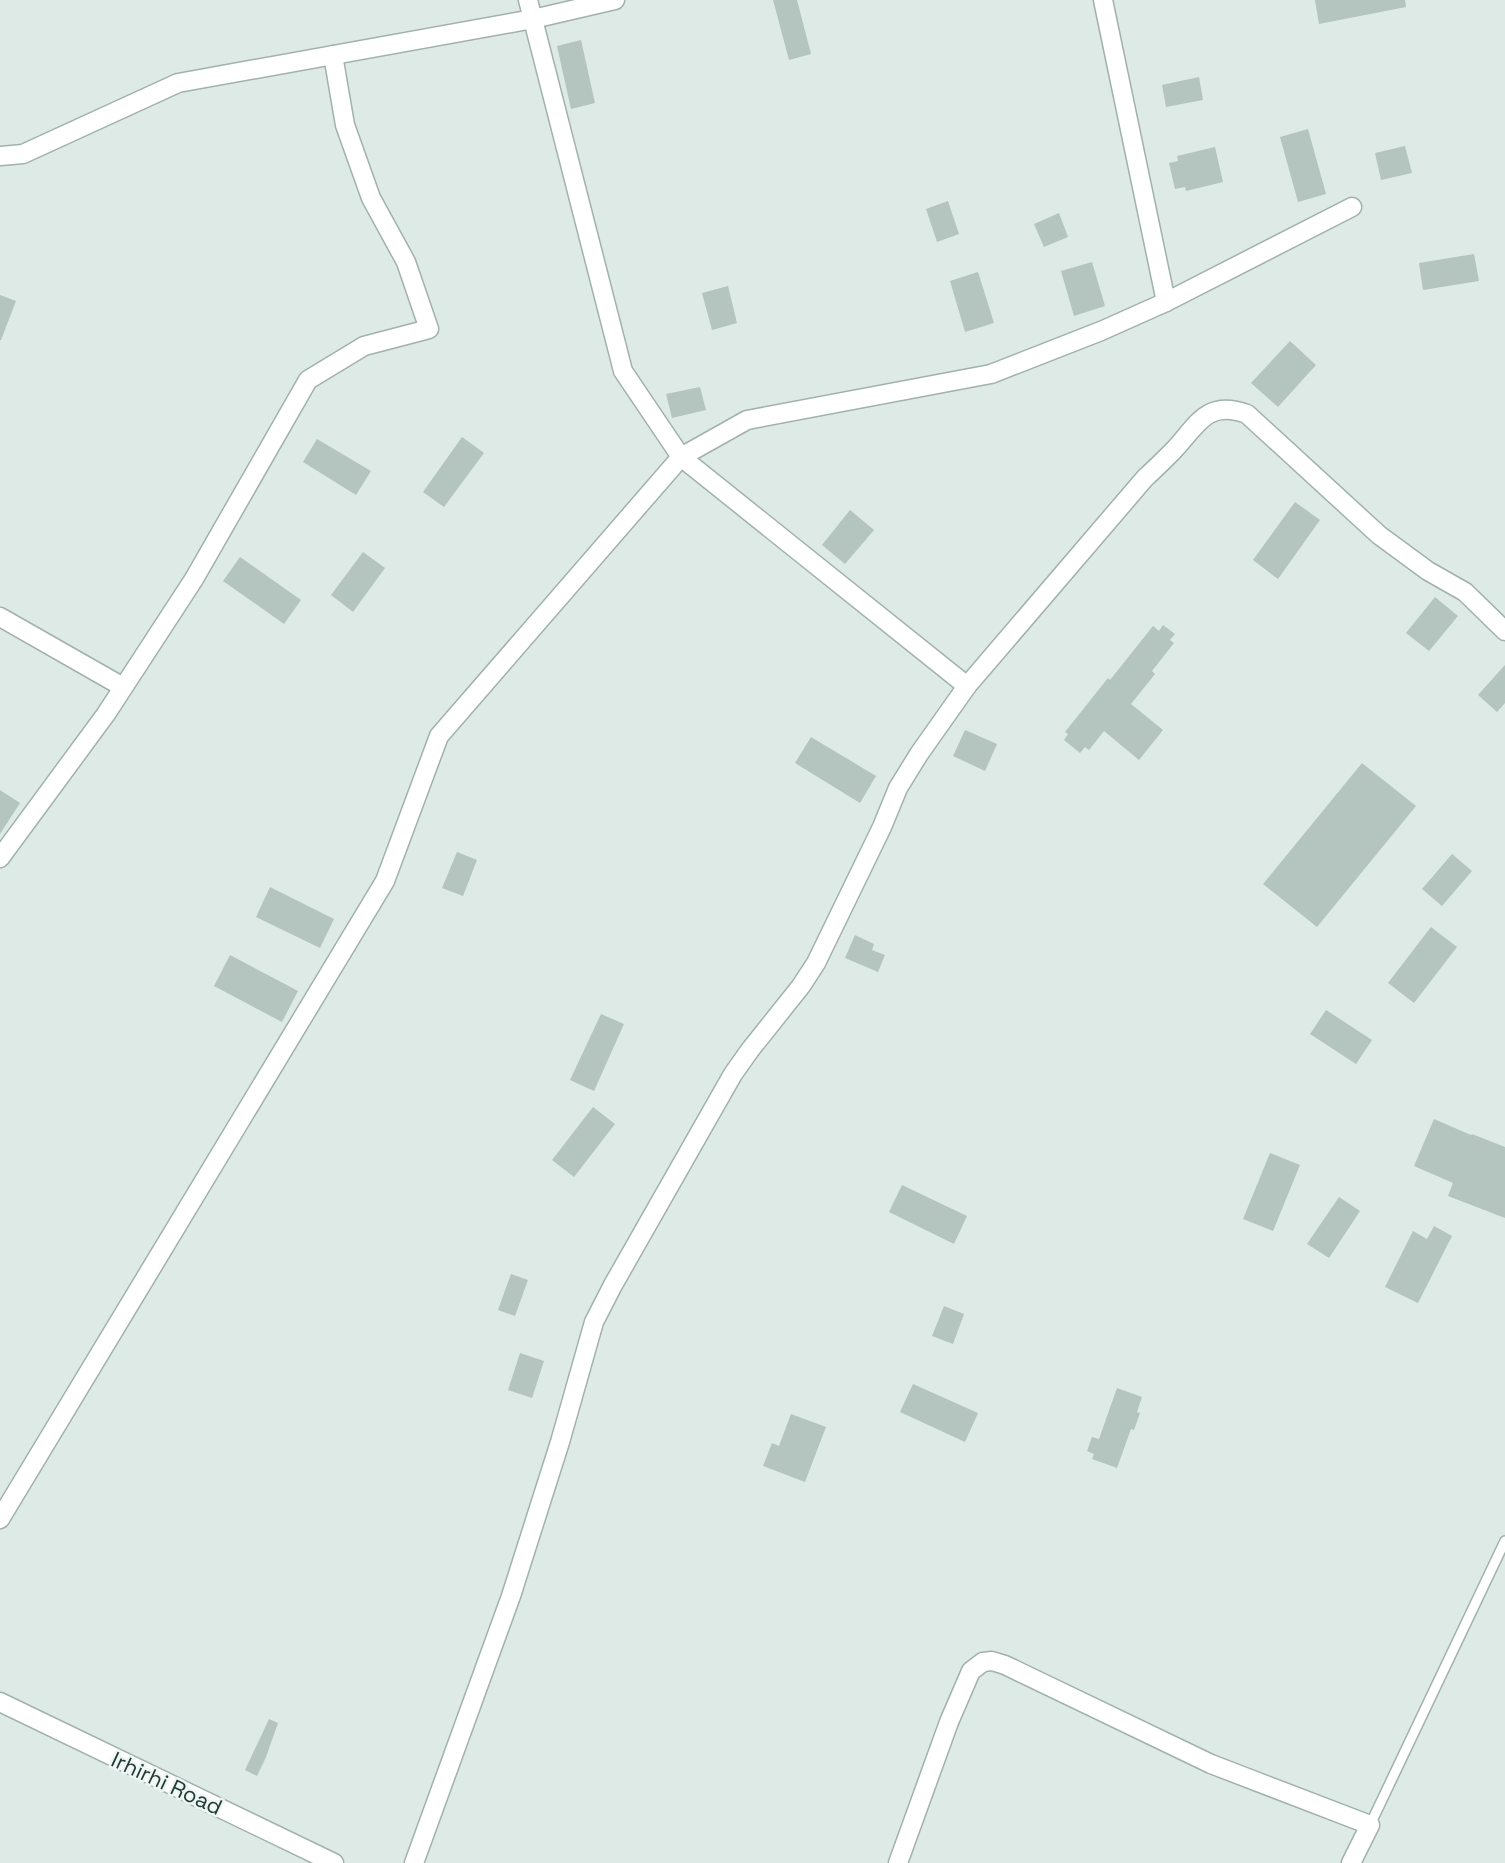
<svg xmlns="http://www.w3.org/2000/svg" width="1505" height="1863" font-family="'Space Grotesk',sans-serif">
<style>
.building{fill:#b4c4bf}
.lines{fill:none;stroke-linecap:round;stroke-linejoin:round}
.service-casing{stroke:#a1b1ad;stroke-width:12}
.minor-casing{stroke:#a1b1ad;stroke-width:21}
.tertiary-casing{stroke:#a1b1ad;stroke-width:21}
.service{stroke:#fff;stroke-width:9}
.minor{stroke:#fff;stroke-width:18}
.tertiary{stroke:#fff;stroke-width:18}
.labels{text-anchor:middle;stroke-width:5;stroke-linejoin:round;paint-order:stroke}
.street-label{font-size:22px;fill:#203934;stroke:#eef6f3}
</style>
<rect width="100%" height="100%" fill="#deeae6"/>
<g class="building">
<polygon points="773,0 797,0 811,54 789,60"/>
<polygon points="1315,0 1405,0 1406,7 1319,24"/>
<polygon points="581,40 595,103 571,109 557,46"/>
<polygon points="1199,77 1203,100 1166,107 1162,85"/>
<polygon points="1308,129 1326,194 1298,202 1280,137"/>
<polygon points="1405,146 1412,173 1381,180 1375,153"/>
<polygon points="1215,147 1223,182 1186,191 1185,187 1175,189 1169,163 1178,161 1177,156"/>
<polygon points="948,201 959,234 937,242 926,209"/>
<polygon points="1059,213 1068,237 1044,247 1034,224"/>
<polygon points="1474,254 1479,281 1423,290 1419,263"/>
<polygon points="1092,262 1105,306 1074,316 1061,271"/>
<polygon points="978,272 994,323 965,332 950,281"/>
<polygon points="728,286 737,323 712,330 702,293"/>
<polygon points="0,295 16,301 1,340 0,340"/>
<polygon points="1290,341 1316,365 1278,407 1251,383"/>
<polygon points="700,387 706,410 672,418 666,394"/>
<polygon points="462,437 484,453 444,507 423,492"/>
<polygon points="317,439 371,471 356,495 303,462"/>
<polygon points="1295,502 1320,520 1278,579 1253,560"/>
<polygon points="850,510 874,530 845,564 822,545"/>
<polygon points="363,552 385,568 353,612 331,595"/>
<polygon points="240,557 301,600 284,624 223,581"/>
<polygon points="1435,597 1458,616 1429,651 1406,633"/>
<polygon points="1163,625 1175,634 1170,640 1174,643 1152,671 1155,674 1131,704 1163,730 1139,760 1104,731 1089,750 1085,747 1080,753 1064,740 1068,734 1065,732 1108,678 1110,680 1153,626 1159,631"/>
<polygon points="1505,665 1505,703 1497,712 1478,695"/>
<polygon points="965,730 997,744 985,771 953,756"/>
<polygon points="811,737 876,776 860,803 795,763"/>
<polygon points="1362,763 1416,806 1317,927 1263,884"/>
<polygon points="0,790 20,803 0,834"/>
<polygon points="457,852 477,860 463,896 442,888"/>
<polygon points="1452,854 1472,871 1442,906 1422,889"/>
<polygon points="270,887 334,919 320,948 256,917"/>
<polygon points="1431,927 1457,947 1414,1003 1388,983"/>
<polygon points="855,935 874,944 872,950 885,955 878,972 845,958"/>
<polygon points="230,955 298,991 282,1022 214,986"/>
<polygon points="1326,1010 1372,1040 1356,1064 1310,1034"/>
<polygon points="601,1014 624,1024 594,1091 570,1080"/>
<polygon points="593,1107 615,1124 574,1177 552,1160"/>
<polygon points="1434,1119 1471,1135 1472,1134 1505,1147 1505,1218 1448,1196 1453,1183 1414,1166"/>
<polygon points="1270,1153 1300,1165 1273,1231 1243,1219"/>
<polygon points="902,1185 967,1216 954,1244 889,1212"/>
<polygon points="1339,1197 1360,1211 1329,1258 1307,1244"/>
<polygon points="1434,1226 1452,1236 1418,1303 1385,1287 1413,1231 1427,1239"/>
<polygon points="511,1274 528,1280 515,1316 498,1310"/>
<polygon points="944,1306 964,1314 953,1344 932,1336"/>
<polygon points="520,1353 544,1361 532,1398 508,1390"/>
<polygon points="913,1384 978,1413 965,1442 900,1412"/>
<polygon points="1117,1388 1142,1397 1137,1412 1140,1413 1134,1430 1131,1429 1117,1468 1092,1459 1094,1454 1087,1451 1092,1437 1099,1439"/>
<polygon points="791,1414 826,1427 805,1482 763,1466 772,1443 779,1446"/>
<polygon points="269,1719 278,1723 266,1757 257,1776 245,1770"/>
</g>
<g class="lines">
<g class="service-casing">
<polyline id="service" points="1370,1825 1505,1541"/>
</g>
<g class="minor-casing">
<g id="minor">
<polyline points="528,0 623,371 681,457 967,686"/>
<polyline points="1103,0 1166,302"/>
<polyline points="0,156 23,154 178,83 533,19 615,0"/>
<polyline points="0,617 123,687"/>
<polyline points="0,858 106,714 194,579 308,380 364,346 429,329 406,262 371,198 345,125 333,55"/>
<polyline points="0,1519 385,881 439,736 681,457 747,420 991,374 1101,331 1166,302 1352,207"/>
<path d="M414,1863L511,1596L560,1442L594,1322L613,1285L733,1074L750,1050L801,986L816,963L882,827L898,788L919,754L967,686L1145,478C1155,469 1164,460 1173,451C1197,426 1206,399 1247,414L1379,535L1428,571L1465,592L1505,631"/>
<polyline points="898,1863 949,1722 971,1671 983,1662 992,1661 1005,1665 1211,1764 1370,1825 1351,1863"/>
</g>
</g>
<g class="tertiary-casing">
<polyline id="tertiary" points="0,1702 334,1863"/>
</g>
<use href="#service" class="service"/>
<use href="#minor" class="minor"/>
<use href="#tertiary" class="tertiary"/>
</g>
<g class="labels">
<g class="street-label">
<text transform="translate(167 1783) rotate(25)" y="8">Irhirhi Road</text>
</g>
</g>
</svg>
